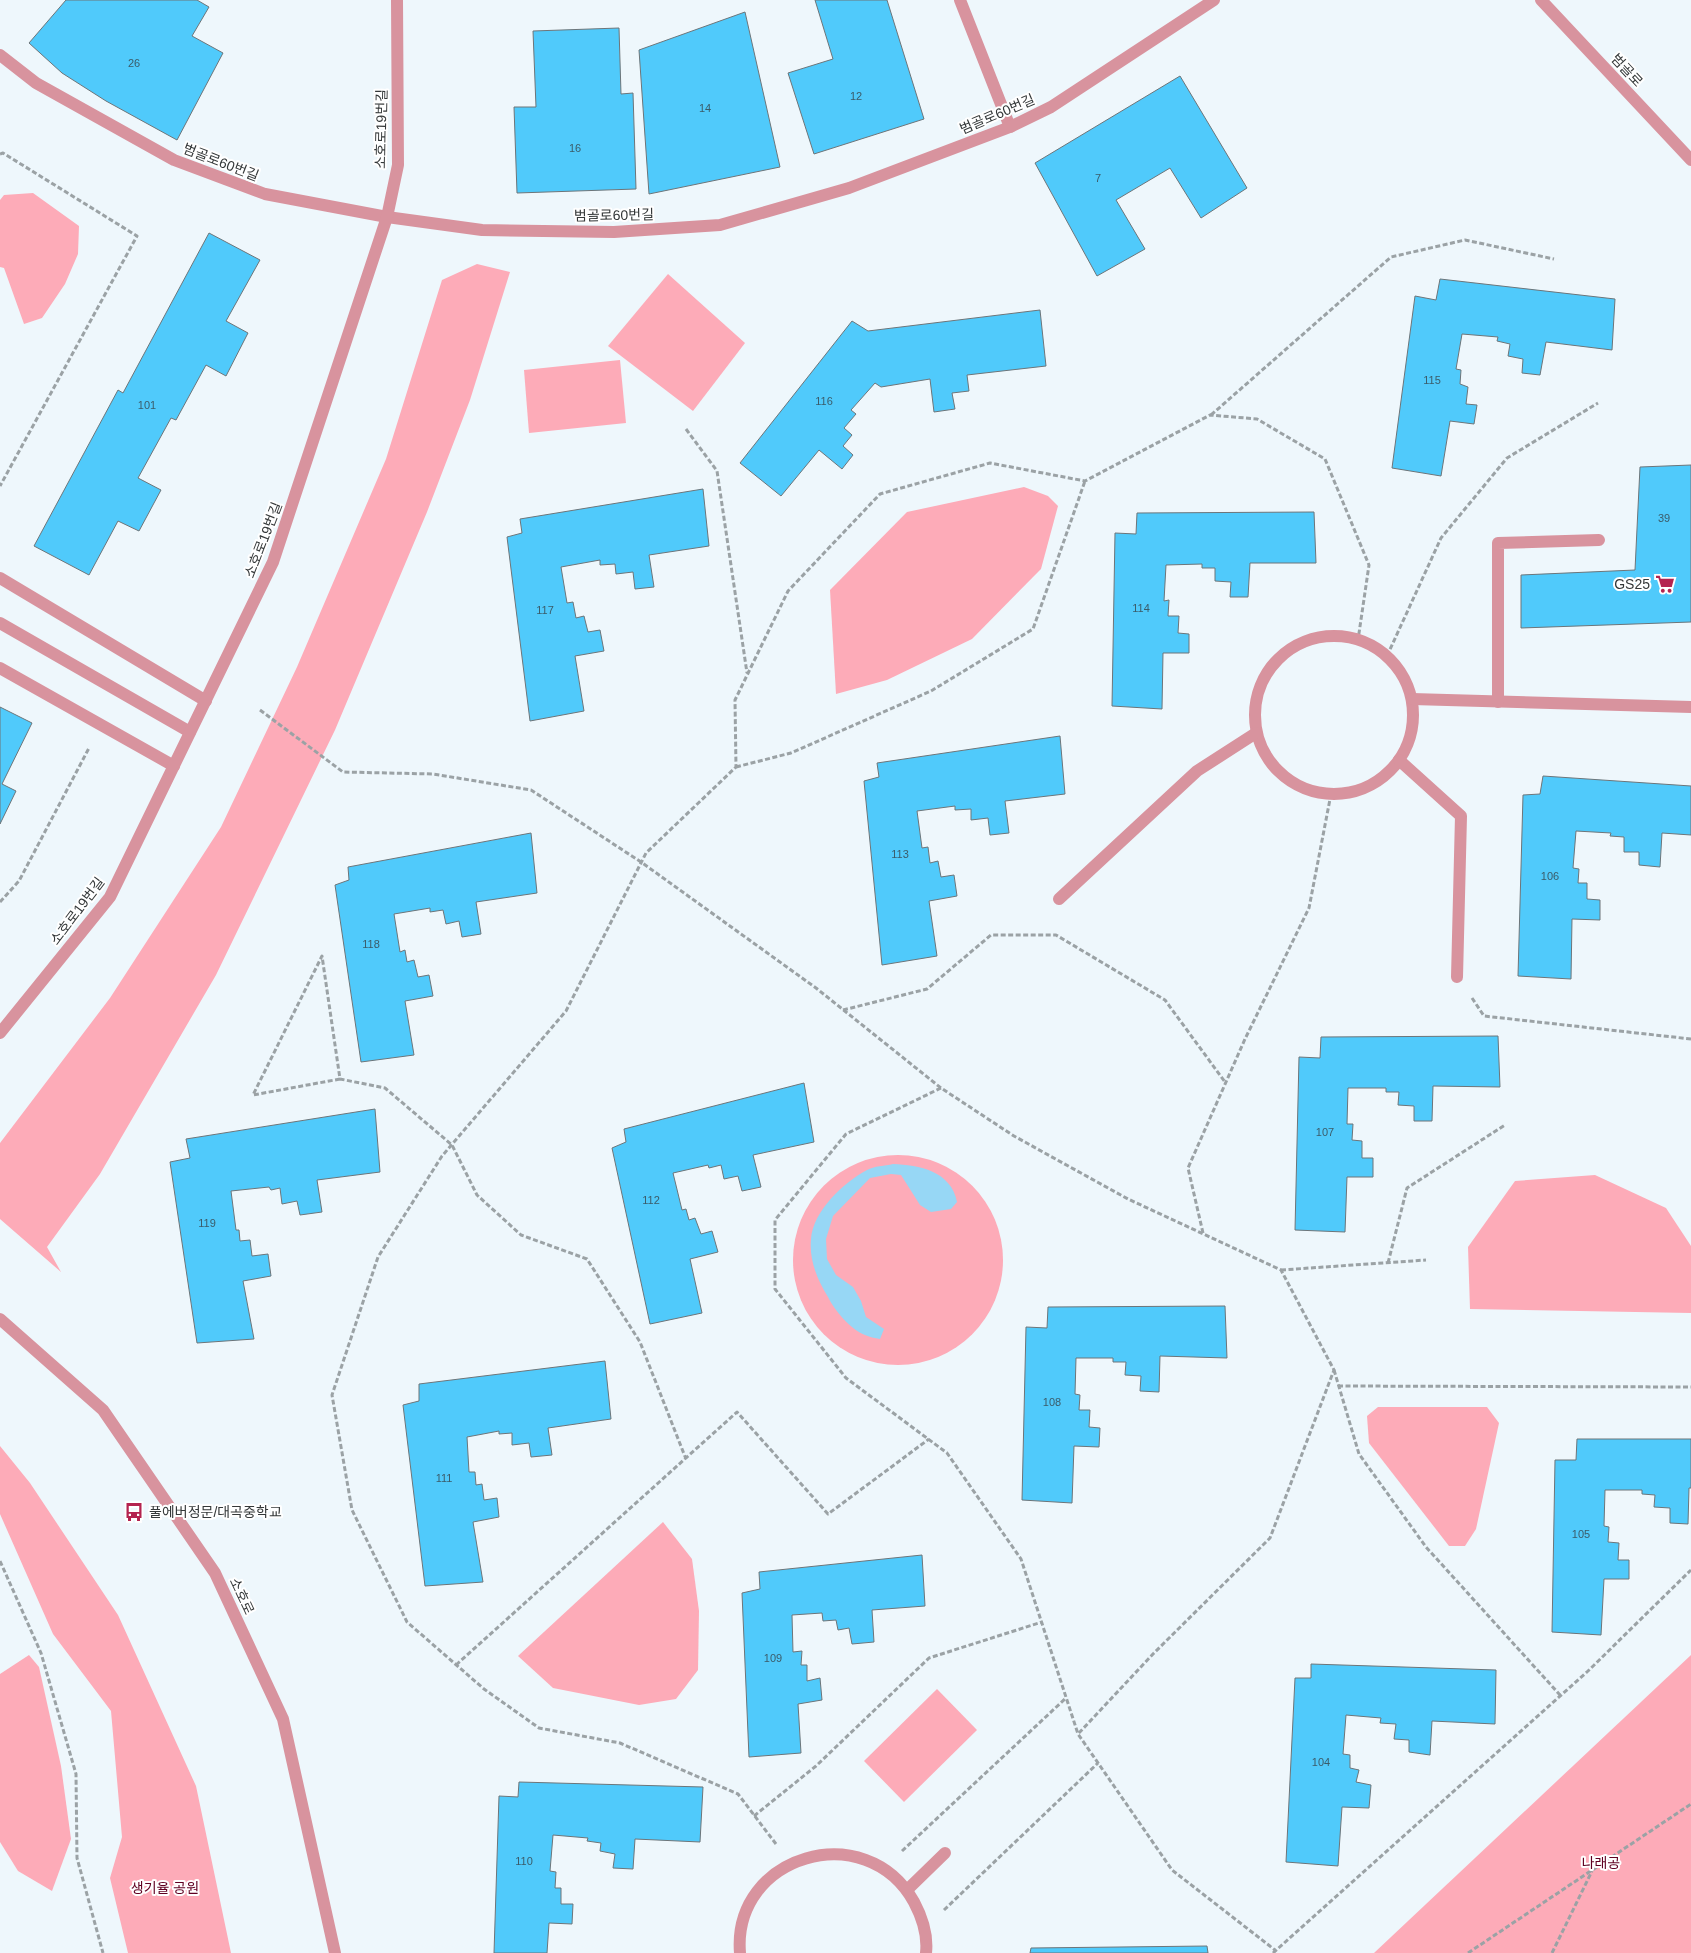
<svg xmlns="http://www.w3.org/2000/svg" width="1691" height="1953" font-family="Arial,'Noto Sans KR',sans-serif">
<style>
.green{fill:#fdabb8}
.water{fill:#97d7f5}
.building{fill:#50cafb;stroke:#6d7579}
.lines{fill:none;stroke-linecap:round;stroke-linejoin:round}
.path{stroke:#9ba2a5;stroke-width:3;stroke-dasharray:5 2.5;stroke-linecap:butt}
.service{stroke:#d8939e;stroke-width:12}
.minor{stroke:#d8939e;stroke-width:12}
.tertiary{stroke:#d8939e;stroke-width:12}
.labels{text-anchor:middle;stroke-width:4;stroke-linejoin:round;paint-order:stroke}
.number-label{font-size:11px;fill:#3b5c6a}
.street-label{font-size:14px;fill:#343839;stroke:#fff}
.poi-label{font-size:14px;fill:#343839;stroke:#fff;text-anchor:end}
.park-label{font-size:14px;fill:#5f0021;stroke:#fff}
</style>
<rect width="100%" height="100%" fill="#eef7fc"/>
<g class="green">
<polygon points="33,193 79,226 78,254 65,284 42,318 24,324 4,268 0,267 0,200 4,195"/>
<polygon points="477,264 510,272 470,400 427,512 335,730 216,975 100,1174 47,1247 61,1272 0,1219 0,1143 110,998 221,827 297,667 386,459 442,280"/>
<polygon points="668,274 745,343 693,411 608,346"/>
<polygon points="620,360 626,423 529,433 524,370"/>
<polygon points="1024,487 1048,496 1058,506 1041,569 972,639 887,680 836,694 830,590 907,512"/>
<circle cx="898" cy="1260" r="105"/>
<polygon points="1595,1175 1666,1208 1691,1246 1691,1313 1470,1309 1468,1247 1515,1181"/>
<polygon points="1378,1407 1487,1407 1499,1423 1476,1529 1465,1546 1449,1546 1369,1443 1367,1416"/>
<polygon points="0,1446 30,1483 118,1615 196,1786 231,1953 128,1953 110,1878 122,1837 111,1711 53,1634 0,1514"/>
<polygon points="663,1522 692,1559 699,1611 698,1670 676,1699 639,1705 553,1688 518,1656"/>
<polygon points="29,1655 39,1667 61,1766 71,1839 52,1891 18,1871 0,1842 0,1674"/>
<polygon points="1691,1655 1691,1953 1374,1953"/>
<polygon points="937,1689 977,1730 904,1802 864,1761"/>
</g>
<path class="water" d="M893,1164C919,1165 951,1171 957,1202L951,1209L931,1212L920,1205L901,1175L891,1174L870,1178L833,1216L826,1239L827,1259L836,1275L853,1287L861,1301L866,1317L884,1329L880,1339C875,1338 869,1337 865,1335C850,1329 835,1311 828,1297C817,1279 809,1260 811,1239C813,1211 844,1182 867,1170C874,1166 885,1166 893,1164Z"/>
<g class="building">
<polygon points="66,0 197,0 209,7 192,36 223,53 177,140 106,101 62,73 29,43"/>
<polygon points="815,0 887,0 924,119 814,154 788,73 833,59"/>
<polygon points="745,12 780,167 649,194 639,50"/>
<polygon points="619,28 621,94 633,93 636,189 517,193 514,107 536,107 533,31"/>
<polygon points="1180,76 1247,188 1201,218 1170,168 1116,200 1145,249 1097,276 1035,163"/>
<polygon points="209,233 260,260 226,321 248,333 226,376 206,365 176,420 171,418 138,478 161,490 139,531 118,521 89,575 34,546 118,390 123,393"/>
<polygon points="1440,279 1615,299 1612,350 1546,342 1540,375 1522,373 1523,359 1508,356 1510,344 1497,341 1498,337 1462,334 1456,369 1461,370 1460,384 1468,387 1466,404 1477,405 1474,424 1450,421 1441,476 1392,468 1415,296 1436,300"/>
<polygon points="1040,310 1046,366 967,375 969,391 952,393 955,409 934,412 930,379 881,387 875,383 851,410 856,414 844,428 852,435 843,446 853,455 842,469 819,450 781,496 740,463 852,321 868,331"/>
<polygon points="1691,465 1691,622 1521,628 1521,575 1635,570 1640,467"/>
<polygon points="703,489 709,546 649,555 654,587 635,589 633,572 616,574 615,564 600,565 600,560 561,567 567,603 573,602 576,618 584,616 588,632 600,630 604,651 575,656 584,711 530,721 507,537 522,533 520,519"/>
<polygon points="1314,512 1316,563 1250,563 1248,597 1230,597 1231,582 1215,581 1215,568 1202,568 1202,564 1166,565 1164,601 1169,600 1168,616 1179,616 1178,633 1189,634 1189,653 1163,653 1162,709 1112,706 1115,533 1136,534 1137,513"/>
<polygon points="0,707 32,723 2,784 16,791 0,824"/>
<polygon points="1060,736 1065,794 1005,801 1009,833 990,835 988,818 971,820 971,809 955,810 955,806 917,811 922,848 928,847 930,863 938,861 941,877 954,875 957,896 929,901 937,956 882,965 864,781 879,777 877,763"/>
<polygon points="1543,776 1691,786 1691,835 1662,833 1660,867 1639,865 1639,852 1624,852 1624,837 1610,836 1611,833 1576,831 1573,868 1579,869 1578,883 1587,883 1587,899 1600,900 1600,920 1572,919 1571,979 1518,976 1523,795 1540,794"/>
<polygon points="531,833 537,893 476,902 481,934 462,937 459,921 446,924 443,910 430,912 430,908 394,914 400,952 405,950 407,962 414,960 418,977 429,975 433,996 405,1001 414,1055 361,1062 335,885 349,880 348,867"/>
<polygon points="1498,1036 1500,1087 1433,1086 1432,1121 1414,1121 1414,1106 1398,1105 1399,1092 1386,1092 1386,1088 1348,1088 1347,1124 1353,1124 1352,1140 1362,1141 1362,1158 1373,1158 1373,1177 1347,1177 1345,1232 1295,1230 1299,1057 1320,1058 1321,1037"/>
<polygon points="804,1083 814,1142 753,1155 761,1187 742,1191 738,1176 724,1179 721,1165 709,1168 708,1165 673,1173 682,1210 686,1209 689,1220 695,1218 701,1234 712,1231 718,1252 690,1259 702,1313 650,1324 612,1148 626,1142 624,1129"/>
<polygon points="375,1109 380,1172 317,1180 322,1212 300,1215 297,1201 282,1204 280,1188 271,1190 269,1187 231,1191 236,1230 239,1230 240,1241 250,1240 252,1256 268,1254 271,1276 243,1281 254,1339 197,1343 170,1162 190,1158 186,1139"/>
<polygon points="1225,1306 1227,1358 1160,1356 1159,1392 1140,1391 1141,1376 1125,1375 1126,1362 1113,1362 1113,1358 1076,1358 1075,1394 1080,1395 1079,1410 1090,1410 1089,1427 1100,1428 1099,1447 1074,1446 1072,1503 1022,1500 1026,1327 1047,1328 1048,1307"/>
<polygon points="605,1361 611,1419 548,1428 552,1455 531,1457 529,1443 512,1445 512,1433 499,1434 499,1431 467,1437 469,1472 475,1472 476,1485 482,1484 484,1500 497,1498 499,1517 473,1522 483,1582 425,1586 403,1405 419,1401 419,1384"/>
<polygon points="1577,1439 1691,1439 1691,1488 1689,1488 1688,1524 1670,1523 1670,1508 1654,1507 1655,1495 1642,1494 1642,1490 1605,1490 1604,1526 1609,1527 1608,1542 1619,1543 1618,1560 1629,1560 1629,1579 1604,1579 1601,1635 1552,1632 1555,1460 1576,1460"/>
<polygon points="922,1555 925,1606 872,1610 874,1642 852,1644 849,1628 838,1630 836,1620 823,1621 822,1613 792,1615 793,1652 802,1651 801,1665 807,1665 807,1681 820,1678 822,1700 798,1704 801,1753 749,1757 742,1593 760,1589 759,1572"/>
<polygon points="1311,1664 1496,1670 1495,1724 1432,1721 1430,1755 1409,1752 1409,1740 1394,1739 1396,1724 1380,1723 1381,1718 1346,1715 1343,1754 1350,1755 1350,1768 1359,1770 1356,1782 1371,1785 1369,1808 1342,1807 1338,1866 1286,1862 1295,1678 1311,1678"/>
<polygon points="519,1782 703,1787 700,1842 635,1839 633,1869 613,1868 615,1854 600,1851 601,1843 587,1841 588,1838 553,1835 550,1871 556,1872 555,1888 561,1888 561,1904 573,1904 572,1924 549,1923 547,1953 494,1953 499,1796 518,1797"/>
<polygon points="1207,1946 1208,1953 1030,1953 1031,1948"/>
</g>
<g class="lines">
<g class="path">
<polyline points="0,154 3,153 137,236 0,486"/>
<polyline points="1211,415 1391,257 1465,240 1554,259"/>
<polyline points="686,429 717,471 747,673"/>
<polyline points="1387,656 1441,538 1507,458 1598,403"/>
<polyline points="260,710 343,772 433,774 531,790 641,862 816,988 941,1088 1014,1136 1128,1199 1281,1270 1334,1370 1270,1538 1153,1654 1078,1734"/>
<polyline points="736,767 791,753 931,691 1033,629 1085,481"/>
<polyline points="0,902 19,881 89,748"/>
<polyline points="1472,998 1484,1016 1691,1039"/>
<polyline points="843,1010 927,989 991,935 1056,935 1165,1000 1225,1082"/>
<polyline points="340,1079 253,1095 322,956 340,1079 385,1088 452,1145 477,1195 521,1235 587,1259 640,1342 686,1459"/>
<polyline points="941,1088 846,1134 775,1220 775,1289 846,1378 947,1453 1021,1559 1078,1734 1172,1870 1275,1950"/>
<polyline points="1203,1233 1188,1168 1245,1039 1309,908 1331,794"/>
<polyline points="1388,1263 1407,1188 1505,1125"/>
<polyline points="1281,1270 1426,1260"/>
<polyline points="1334,1370 1359,1454 1426,1547 1560,1695"/>
<polyline points="1338,1386 1691,1387"/>
<polyline points="0,1561 41,1653 76,1774 77,1858 103,1953"/>
<polyline points="456,1665 737,1412 828,1514 929,1439"/>
<polyline points="754,1816 816,1766 929,1658 1042,1622"/>
<polyline points="776,1844 738,1794 620,1743 539,1728 484,1689 407,1622 352,1510 332,1395 378,1257 442,1156 566,1011 646,853 736,767 735,700 788,591 880,494 990,463 1085,481 1210,415 1257,419 1325,459 1369,565 1358,640"/>
<polyline points="902,1851 1066,1698"/>
<polyline points="944,1910 1098,1763"/>
<polyline points="1273,1953 1588,1671 1691,1570"/>
<polyline points="1468,1953 1691,1804"/>
<polyline points="1552,1953 1592,1871"/>
</g>
<g class="service">
<polyline points="0,578 206,701"/>
<polyline points="0,623 190,732"/>
<circle cx="1334" cy="715" r="79"/>
<polyline points="0,668 174,766"/>
<polyline points="1412,699 1691,707"/>
<polyline points="1498,702 1498,543 1599,540"/>
<polyline points="1399,760 1461,816 1457,977"/>
<polyline points="1059,899 1197,771 1256,733"/>
<polyline points="907,1890 945,1853"/>
<path d="M740,1953C732,1855 866,1816 914,1902C922,1917 928,1935 926,1953"/>
</g>
<g class="minor">
<polyline points="960,0 1010,127"/>
<polyline points="0,55 36,83 174,160 265,194 387,217 482,230 614,232 720,225 849,188 1010,127 1051,107 1214,0"/>
<polyline points="0,1033 110,897 273,562 387,217 398,165 397,0"/>
</g>
<g class="tertiary">
<polyline points="1541,0 1691,160"/>
<polyline points="0,1319 103,1410 215,1573 283,1719 335,1953"/>
</g>
</g>
<defs>
<g id="supermarket-bare" transform="scale(1.5)"><path d="M-6-5.5h2.5l.6 2H6L4.5 2H-2.5L-4.4-4H-6ZM-1.5 3.2a1.3 1.3 0 1 0 .1 0ZM3 3.2a1.3 1.3 0 1 0 .1 0Z" fill="#b4234f" stroke="#fff" stroke-width="2.5" paint-order="stroke"/></g>
<g id="bus-bare" transform="scale(1.5)"><path d="M-5-6H5V4H4V6H2V4H-2V6H-4V4H-5ZM-3.5-4V0h7V-4ZM-3.5 1.2v1.5H-2V1.2ZM2 1.2v1.5H3.5V1.2Z" fill="#b4234f" stroke="#fff" stroke-width="2.5" paint-order="stroke"/></g>
</defs>
<g fill-rule="evenodd">
<use href="#supermarket-bare" x="1665" y="584"/>
<use href="#bus-bare" x="134" y="1512"/>
</g>
<g class="labels">
<g class="number-label">
<text x="134" y="67">26</text>
<text x="856" y="100">12</text>
<text x="705" y="112">14</text>
<text x="575" y="152">16</text>
<text x="1098" y="182">7</text>
<text x="1432" y="384">115</text>
<text x="824" y="405">116</text>
<text x="147" y="409">101</text>
<text x="1664" y="522">39</text>
<text x="1141" y="612">114</text>
<text x="545" y="614">117</text>
<text x="900" y="858">113</text>
<text x="1550" y="880">106</text>
<text x="371" y="948">118</text>
<text x="1325" y="1136">107</text>
<text x="651" y="1204">112</text>
<text x="207" y="1227">119</text>
<text x="1052" y="1406">108</text>
<text x="444" y="1482">111</text>
<text x="1581" y="1538">105</text>
<text x="773" y="1662">109</text>
<text x="1321" y="1766">104</text>
<text x="524" y="1865">110</text>
</g>
<g class="street-label">
<text transform="translate(1627 70) rotate(47)" y="5">범골로</text>
<text transform="translate(997 114) rotate(-23)" y="5">범골로60번길</text>
<text transform="translate(381 129) rotate(-89)" y="5">소호로19번길</text>
<text transform="translate(221 162) rotate(21)" y="5">범골로60번길</text>
<text transform="translate(614 215) rotate(-1)" y="5">범골로60번길</text>
<text transform="translate(263 540) rotate(-69)" y="5">소호로19번길</text>
<text transform="translate(77 911) rotate(-53)" y="5">소호로19번길</text>
<text transform="translate(242 1596) rotate(65)" y="5">소호로</text>
</g>
<g class="poi-label">
<text x="1650" y="589">GS25</text>
<text x="149" y="1517" text-anchor="start">풀에버정문/대곡중학교</text>
</g>
<g class="park-label">
<text x="1601" y="1868">나래공</text>
<text x="165" y="1893">생기율 공원</text>
</g>
</g>
</svg>
